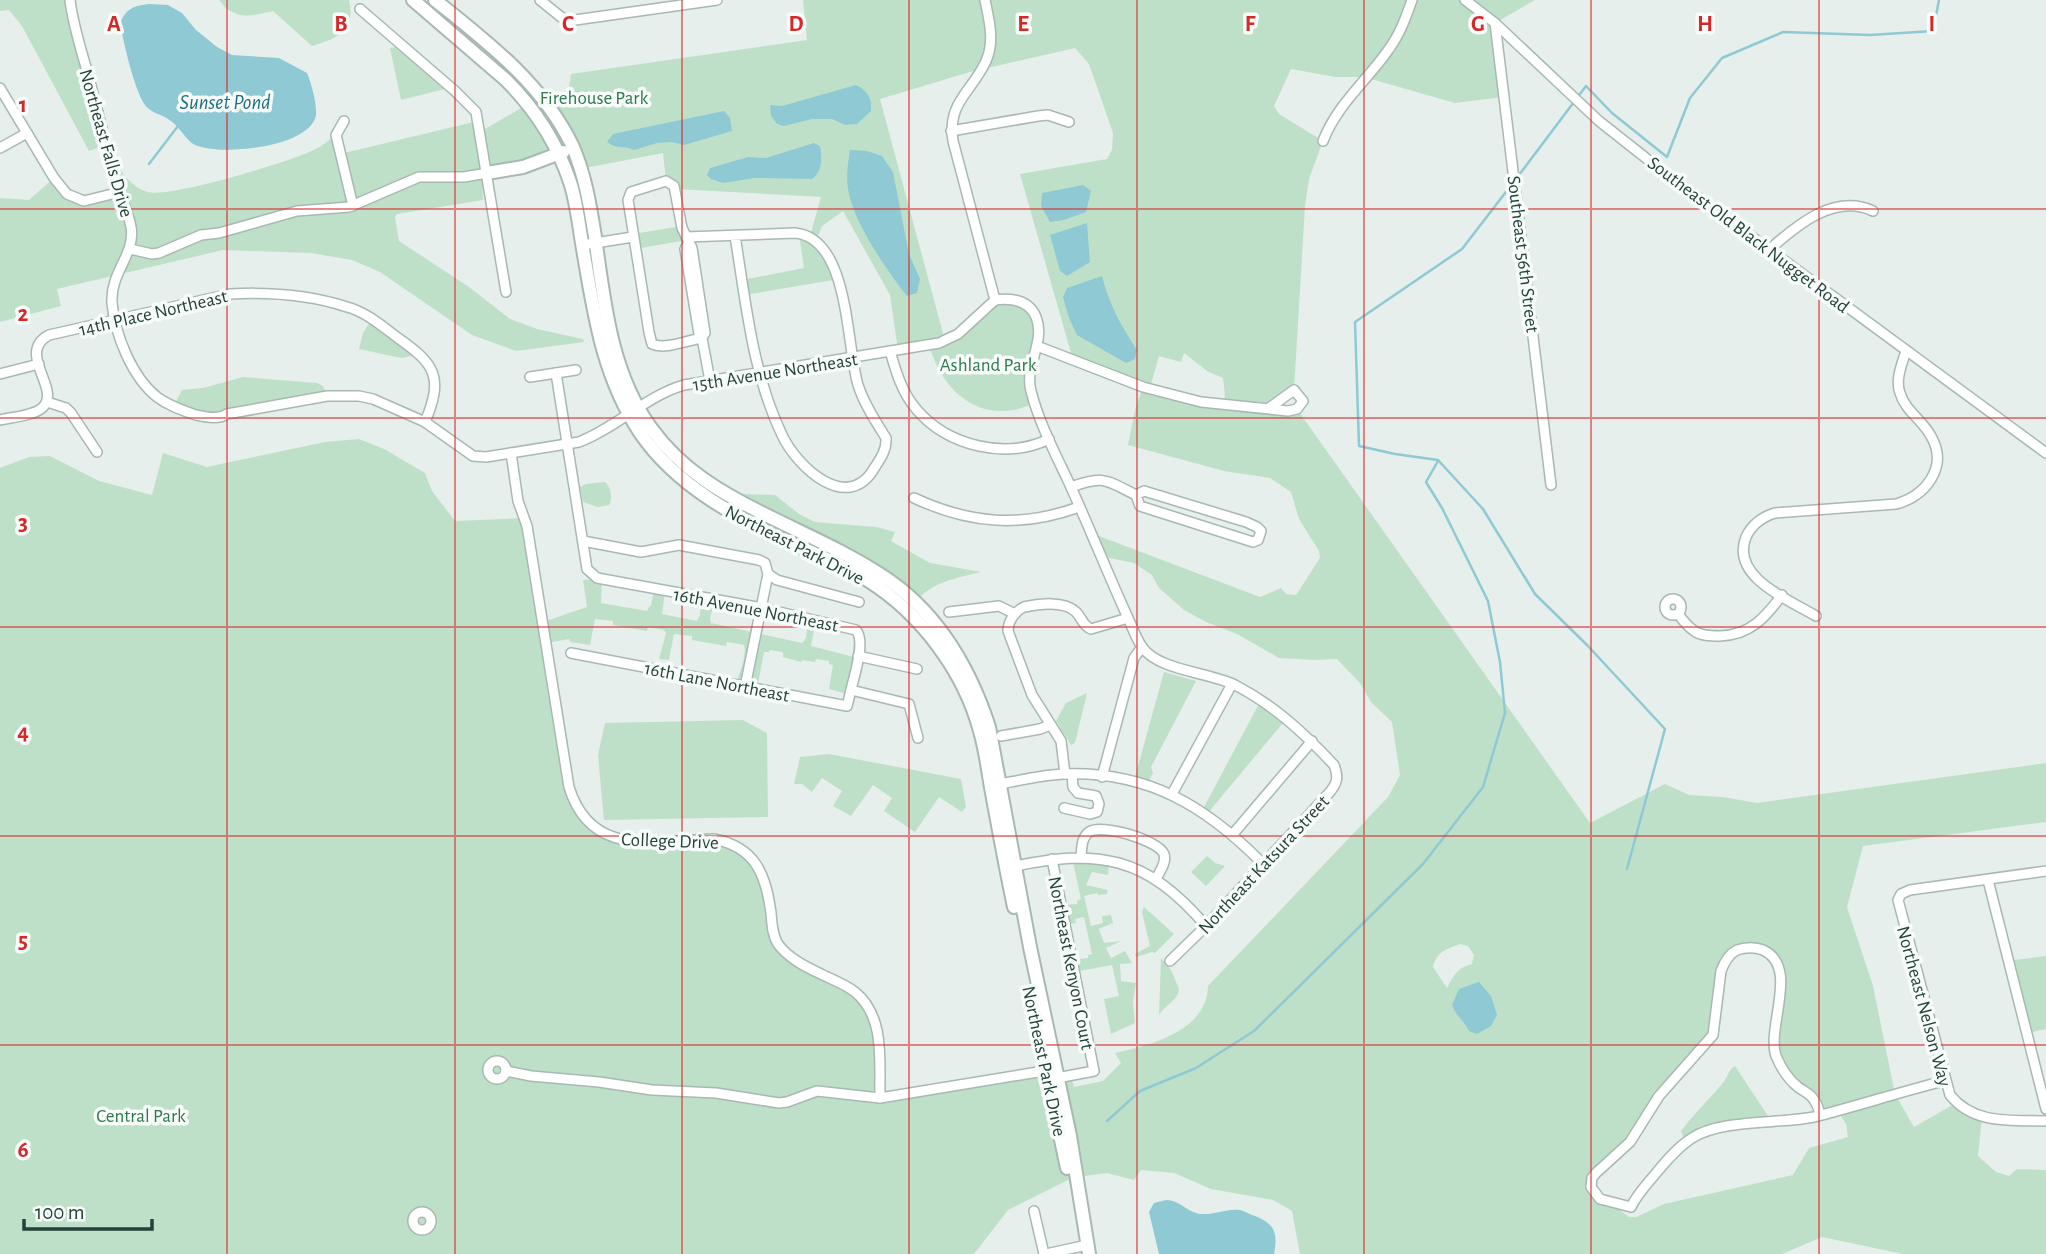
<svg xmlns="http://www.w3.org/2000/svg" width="2046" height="1254" font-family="'Alegreya Sans',sans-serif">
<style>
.green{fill:#bfe0c8;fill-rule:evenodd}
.water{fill:#8ec9d4}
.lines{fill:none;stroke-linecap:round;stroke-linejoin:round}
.stream{stroke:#8ec9d4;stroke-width:2.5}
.minor-casing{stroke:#a8b8b2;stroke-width:12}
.tertiary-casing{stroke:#a8b8b2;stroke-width:16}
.minor{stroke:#fff;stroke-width:9}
.tertiary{stroke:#fff;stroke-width:12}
.grid{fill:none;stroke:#d62828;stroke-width:2;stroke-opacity:0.55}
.labels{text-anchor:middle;stroke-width:7;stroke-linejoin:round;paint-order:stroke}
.park-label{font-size:19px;fill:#2d7a4b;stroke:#f7fbf9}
.street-label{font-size:19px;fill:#24423a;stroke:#f7fbf9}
.water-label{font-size:21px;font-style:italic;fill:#1c6f80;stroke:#f7fbf9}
.grid-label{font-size:23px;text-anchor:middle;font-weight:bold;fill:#d62828;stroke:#f7fbf9;stroke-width:7;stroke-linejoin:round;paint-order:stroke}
</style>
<rect width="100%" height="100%" fill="#e6efeb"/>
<g class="green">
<polygon points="0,0 70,0 107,145 89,151 22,26 9,10 0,11"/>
<path d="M219,0H349C356,30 337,39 312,46L273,11C252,16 234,21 219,0Z"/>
<path d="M803,0H1535L1495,23L1504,97L1455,103L1364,77H1335L1291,69L1274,106L1279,114L1323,141L1309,179L1305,206L1294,390L1270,408L1297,409L1590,823L1665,784L1689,795L1723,797L1757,803L2046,763V822L1863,846L1847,907L1873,986L1895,1094L1914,1127L1956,1103L1982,1117L1978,1156L1996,1172L2009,1176L2017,1169L2046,1170V1254H1903L1822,1237L1782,1254H1300L1292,1211L1273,1200L1211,1189L1174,1173L1141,1170L1134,1180L1107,1173L1077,1177L1057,1078L1071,1075L1074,1087L1103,1081L1121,1063L1115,1053C1151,1045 1207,1031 1208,986L1388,797L1400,775L1392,722L1371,702L1360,683L1337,659L1316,660L1279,658L1237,634L1206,622L1184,610L1159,588L1152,575L1134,563L1100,556L1091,533L1260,597L1281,588L1286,594L1296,595L1320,558L1319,551L1299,519L1291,492L1270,478L1224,471L1128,445L1135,410L1143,387L1073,360L1020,174L1107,159L1112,150L1113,133L1089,64L1075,48L970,72L880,99L945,341L995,300L1025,303L1038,325L1031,368L1035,403C983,427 943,394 929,345L898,350L890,295L843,211L822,226L816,241L839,279L745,295L742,280L804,268L799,234L810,236L821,197L676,189L666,181L663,153L580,169L549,107L569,88L571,74L807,40ZM1184,353L1207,371L1223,378L1225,396L1222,405L1150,388L1159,356L1181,362ZM1460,944L1468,946L1474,955L1472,964C1457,968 1454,975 1447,988L1433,967C1436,952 1447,949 1460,944ZM1743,948L1769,953L1781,982L1777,1058L1807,1093L1820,1115L1837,1110L1846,1124L1848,1137L1809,1148L1793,1175L1664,1204L1636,1217H1629L1621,1211L1620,1204L1593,1192L1597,1173L1630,1142L1659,1096L1716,1029L1724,963Z"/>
<polygon points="396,47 445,89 401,100 390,48"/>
<path d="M528,104L558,154L482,174L483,200L397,214L395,217L399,241L469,287L510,319L537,329L583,339L584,342L516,351L472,335L380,272L352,260L311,253L223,250L57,289L61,306L0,322V198L29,200L54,178C77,206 87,200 119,192L109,155C119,168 131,188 148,192C169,198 285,163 309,152C319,148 327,142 336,135L340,154L478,121L480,132Z"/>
<polygon points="682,226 687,240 635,249 633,234"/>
<polygon points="372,319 415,355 401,358 359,349 363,333"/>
<polygon points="243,377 317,383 323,386 327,396 221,418 173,407 182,390 203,388"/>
<path d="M359,439L384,449L425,473L432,491L455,521L525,518L543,622L587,607L583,580L602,579L601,603L647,611L649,607L651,606L654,589L665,591L662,614L697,621L700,615L701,597L715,600L710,618L711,623L802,643L806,638L809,619L816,620L811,646L858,658L850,695L829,689L833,665L829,664V661L816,659L815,662L802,660L801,662L783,657V652L770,650L769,652H764L757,689L736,685C739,672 747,658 744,645L727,642L726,646L692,640V636L674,634L669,660L659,659L666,633L664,630L648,627L647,631L613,625V621L595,619L590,645L570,642L569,639L547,643L569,787L581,814L614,839L725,841L756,863L774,937L784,951L847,987L874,1020L881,1098L1045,1071L1070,1179L1008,1210L974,1254H0V468L29,457L50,456L99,481L152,495L163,453L207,467L325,442Z"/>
<path d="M605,482C611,487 613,499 609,505L598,507L583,502L580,487L586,484Z"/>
<path d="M744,494L775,495L799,514L815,522L876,527L895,532L891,541L930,563L981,572C957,578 930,582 915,603L909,597L736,500Z"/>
<polygon points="1164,672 1196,681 1151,767 1153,773 1149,781 1135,777"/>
<polygon points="1087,693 1075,743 1071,745 1056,721 1066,703"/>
<polygon points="1261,700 1287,718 1207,814 1202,811"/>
<polygon points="743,720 767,733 768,817 604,820 598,755 605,723"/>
<polygon points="829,754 961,779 966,807 962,812 939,797 915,832 884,811 892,798 873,785 851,816 833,806 842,791 822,778 812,792 802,784 794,784 800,757"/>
<polygon points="1207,856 1215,863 1225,866 1206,886 1191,872"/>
<polygon points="1072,857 1109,860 1108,875 1092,872 1086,885 1108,890 1107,894 1098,895 1097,893 1084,896 1091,926 1103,923 1102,916 1111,915 1113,923 1099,929 1104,943 1121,941 1106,948 1111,958 1125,951 1132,963 1120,964 1121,981 1136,983 1133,1002 1135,1023 1111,1034 1104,999 1119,996 1112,965 1074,972 1071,960 1088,958 1088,955 1092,954 1084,917 1075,919 1076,923 1065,925 1061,905 1077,904 1077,901 1081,899"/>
<polygon points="1144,907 1174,934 1155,953 1152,952 1136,957 1135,954 1150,946 1142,912"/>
<polygon points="2046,956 2046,1029 2027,1033 2008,961"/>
<path d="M1161,958L1171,970L1179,989C1178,1001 1165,1005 1159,1015Z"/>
<path d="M1735,1066L1772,1122L1718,1128L1685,1143L1681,1131C1694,1114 1708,1100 1722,1084C1728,1078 1727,1071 1735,1066Z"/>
</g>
<g class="water">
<path d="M149,4L168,5L182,13L196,30L217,47L232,55L279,58L307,73C311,82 319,109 315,119C303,148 220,156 195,145C186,141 179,125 168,119C161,114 151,113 145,105C134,89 124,44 120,23C127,8 133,6 149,4Z"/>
<path d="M856,85C868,91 872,98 871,111L857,124L845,125L832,119H812L784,126L777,124L771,116L770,105L782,106Z"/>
<path d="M724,111L730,118L732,131L684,145L671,142L657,143L634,150C624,145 618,150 607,142L613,134Z"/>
<path d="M814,143L820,146C822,158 823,171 812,179L755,178L723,183L711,179L707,175L710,168L748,157L766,158Z"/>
<path d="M850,150L867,151L882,156L893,172L909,254L920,279L917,293L907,296C886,269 853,222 848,189C846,175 848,163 850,150Z"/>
<polygon points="1083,185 1091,191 1086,212 1064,220 1050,222 1041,206 1042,193"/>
<polygon points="1087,223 1090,262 1067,276 1060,271 1050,235"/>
<path d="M1102,276C1109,304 1121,326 1137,350L1135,359L1126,363L1077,335L1069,318L1063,297L1067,288Z"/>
<path d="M1479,982L1491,996L1497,1015L1491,1026L1477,1034L1469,1031C1464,1021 1456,1016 1452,1005L1459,989Z"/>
<path d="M1166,1200C1180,1200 1188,1213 1201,1214C1214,1215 1227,1208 1240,1210C1245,1211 1250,1215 1255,1216C1275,1224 1278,1233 1274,1254H1159L1149,1212L1154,1203Z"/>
</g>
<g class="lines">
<g class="stream">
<polyline points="149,164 178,126"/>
<polyline points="1516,179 1586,86 1612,113 1667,157 1690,98 1722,58 1783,32 1870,35 1933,31 1939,0"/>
<polyline points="1512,184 1462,249 1355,322 1359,446 1395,454 1438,460 1483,509 1535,594 1588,646 1665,729 1627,869"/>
<polyline points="1107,1121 1140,1091 1196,1068 1254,1031 1423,864 1483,787 1505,713 1500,662 1488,601 1442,508 1426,482 1438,461"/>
</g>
<g class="minor-casing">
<g id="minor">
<path d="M70,0C73,26 82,52 89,78C99,116 108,154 119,191C123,203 129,215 131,227C136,254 110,272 112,303C115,335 132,377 157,397C169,406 182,410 196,415C206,417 218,420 227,414L327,396H359L373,399L425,422L473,456L486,457L579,442C616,428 646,396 684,385L939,343L958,334L995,300"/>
<polyline points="540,0 561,17 568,21 717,0"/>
<path d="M985,0C989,20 995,41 986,61C972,92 947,102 953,141L995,300C1011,298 1029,300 1036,317C1046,342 1024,366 1031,391C1039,423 1056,455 1070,485C1090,529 1108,574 1128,618C1132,627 1136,638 1142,647C1159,671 1209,672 1235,685C1274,705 1304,733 1334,765C1339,777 1337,784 1329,793L1206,926L1170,961"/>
<polyline points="1465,0 1495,23 1599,121 1661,170 2046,453"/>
<polyline points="360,9 455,91 476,112 506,292"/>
<polyline points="1495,23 1551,485"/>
<polyline points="0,88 54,178 67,194 84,201 120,192"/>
<polyline points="344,121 336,135 353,206"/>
<polyline points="951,131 1038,116 1048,115 1069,122"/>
<path d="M1323,141C1338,103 1367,81 1389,49C1400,34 1406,17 1412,0"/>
<polyline points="0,148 27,133"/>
<path d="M686,237L795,233C850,238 846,346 858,385C864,404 876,422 886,438C887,449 881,458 875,467C848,515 797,467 782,435C752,372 746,303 735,236"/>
<path d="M688,244L685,249L699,334L702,338C688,340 665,350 652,344L649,332L628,200L631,192L666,181L674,186L682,228L692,248L705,333L702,338L710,381"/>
<polyline points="582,245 633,237"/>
<polyline points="130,249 152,254 159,253 201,235 219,233 297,211 349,207 419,177 464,177 487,173"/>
<path d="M1770,249C1797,225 1835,193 1873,211"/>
<polyline points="1037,346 1143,387 1201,402 1288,411 1297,409 1303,401 1294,390 1269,408"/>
<path d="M890,351C896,372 902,393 917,410C948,446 1006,460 1049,439"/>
<path d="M556,373L587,569L597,578L762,608L856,630C866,641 854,676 851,690L909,704L918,738"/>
<polyline points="0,374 39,364"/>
<polyline points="530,377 576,370"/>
<polyline points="47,402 66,408 71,413 97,452"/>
<path d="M0,420C12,417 33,416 42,408C63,390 15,353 49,335L230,294C268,292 311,295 347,307C366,312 382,326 398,338C435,364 444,377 425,422"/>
<path d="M511,453L518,501L527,526L569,787C591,859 655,840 714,839C755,847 766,874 771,913C772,923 772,935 778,944C788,958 806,967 821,974C833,980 845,984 855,992C886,1017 879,1063 880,1098"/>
<path d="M1071,487C1105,475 1105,480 1136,495L1140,506L1253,542L1258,540L1261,531L1257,527L1246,522L1144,491L1136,495"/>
<path d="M914,498C970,524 1021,528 1079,507"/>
<polyline points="583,541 641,552 679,545 759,560 765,563 768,574 745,687"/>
<polyline points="768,574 777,580 859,602"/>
<circle cx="1673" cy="607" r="8"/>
<polyline points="949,612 999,606 1015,614"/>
<path d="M1678,614C1682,619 1687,626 1693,630C1700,636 1711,636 1720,636C1750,635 1765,618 1782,595"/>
<path d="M1816,616C1789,600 1730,577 1746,537C1752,524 1762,517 1775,513L1896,504C1925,496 1948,468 1932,438C1924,421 1905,411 1900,393C1895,380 1902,364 1906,351"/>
<polyline points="571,653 847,706 851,690"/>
<polyline points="858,656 917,669"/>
<polyline points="1001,736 1040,729 1050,725"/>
<path d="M1065,774L1061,741L1032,695L1008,631C1008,621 1015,611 1024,607C1039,604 1064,600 1076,612C1082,618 1083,626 1091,629L1128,618"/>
<polyline points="1102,777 1134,658 1142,647"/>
<path d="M995,785C1017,781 1041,775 1064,774C1148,771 1206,806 1263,864"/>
<polyline points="1172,794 1232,684"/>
<polyline points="1064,808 1090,814 1097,812 1099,804 1096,796 1078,793 1073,787 1072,774"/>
<polyline points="1233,834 1312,741"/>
<path d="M1081,857C1082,848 1081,838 1089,832C1101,823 1158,840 1164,854C1167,863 1159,872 1156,879"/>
<polyline points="1052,859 1094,1071 1057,1078"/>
<path d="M1011,867C1099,848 1146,856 1206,926"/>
<path d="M2046,871L1910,890L1901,894L1898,900L1950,1095C1974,1125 2011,1120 2046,1121"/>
<polyline points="1988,880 2046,1109"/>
<circle cx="497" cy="1070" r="9"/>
<polyline points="506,1071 531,1076 599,1082 652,1090 716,1093 779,1103 787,1102 817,1091 880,1098 1050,1070"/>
<path d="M1820,1115C1819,1110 1817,1104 1814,1100C1811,1094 1803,1091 1798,1087C1788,1079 1781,1068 1776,1056C1766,1027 1800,967 1763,950C1756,947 1745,947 1737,950C1729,954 1724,963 1721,971L1713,1035L1659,1096L1630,1142L1596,1173L1592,1178L1591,1187L1600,1199L1631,1207C1637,1194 1648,1183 1657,1172C1667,1160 1678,1147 1692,1138C1721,1119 1779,1124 1814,1117C1857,1106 1900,1092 1944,1081"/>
<polyline points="1034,1211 1044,1254"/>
<circle cx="422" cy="1221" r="9"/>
<polyline points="1046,1254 1087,1245"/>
</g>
</g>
<g class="tertiary-casing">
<g id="tertiary">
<path d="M413,0L506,80C535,109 557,143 570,182C577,203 579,227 583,249C594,314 603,378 641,434C677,486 733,515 788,542C815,554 844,565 869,581C921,614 964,671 980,731C986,751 988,772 992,793C999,831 1006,869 1014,907"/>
<path d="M435,0C487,42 542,83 572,145C585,174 590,206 595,237C604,302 611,374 651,428C681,470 723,494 768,516C806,535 846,552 881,575C936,610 969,666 989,727L1030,947L1070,1136L1089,1254"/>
<polyline points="487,173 523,167 563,152"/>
<polyline points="1031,997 1067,1168"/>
</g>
</g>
<use href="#minor" class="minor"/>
<use href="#tertiary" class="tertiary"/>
</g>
<path class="grid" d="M227,0V1254M455,0V1254M682,0V1254M909,0V1254M1137,0V1254M1364,0V1254M1591,0V1254M1819,0V1254M0,209H2046M0,418H2046M0,627H2046M0,836H2046M0,1045H2046"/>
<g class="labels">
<g class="park-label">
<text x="594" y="104">Firehouse Park</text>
<text x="988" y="371">Ashland Park</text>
<text x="141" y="1122">Central Park</text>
</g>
<g class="street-label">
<text transform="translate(107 143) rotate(74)" y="7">Northeast Falls Drive</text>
<text transform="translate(1749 234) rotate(37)" y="7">Southeast Old Black Nugget Road</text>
<text transform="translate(1524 254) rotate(83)" y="7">Southeast 56th Street</text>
<text transform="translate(153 312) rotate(-13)" y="7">14th Place Northeast</text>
<text transform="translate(775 371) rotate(-9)" y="7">15th Avenue Northeast</text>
<text transform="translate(795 544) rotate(27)" y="7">Northeast Park Drive</text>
<text transform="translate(756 609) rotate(11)" y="7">16th Avenue Northeast</text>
<text transform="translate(717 681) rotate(11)" y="7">16th Lane Northeast</text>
<text transform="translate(670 840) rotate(2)" y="7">College Drive</text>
<text transform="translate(1263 864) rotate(-47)" y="7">Northeast Katsura Street</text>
<text transform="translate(1072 963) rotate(79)" y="7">Northeast Kenyon Court</text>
<text transform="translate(1925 1006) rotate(75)" y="7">Northeast Nelson Way</text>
<text transform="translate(1045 1061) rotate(78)" y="7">Northeast Park Drive</text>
</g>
<g class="water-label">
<text x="225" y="109">Sunset Pond</text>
</g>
</g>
<g class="grid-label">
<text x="114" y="31">A</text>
<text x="341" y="31">B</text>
<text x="568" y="31">C</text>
<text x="796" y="31">D</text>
<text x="1023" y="31">E</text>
<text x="1250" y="31">F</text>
<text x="1478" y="31">G</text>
<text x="1705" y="31">H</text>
<text x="1932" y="31">I</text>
<text x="23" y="112">1</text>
<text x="23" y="321">2</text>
<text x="23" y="530">3</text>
<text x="23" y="739">4</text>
<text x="23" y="948">5</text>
<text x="23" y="1157">6</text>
</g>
<path d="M24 1219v10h128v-10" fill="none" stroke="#24423a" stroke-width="3.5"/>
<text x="35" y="1219" font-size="21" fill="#24423a" stroke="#f7fbf9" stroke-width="5" paint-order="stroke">100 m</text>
</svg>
